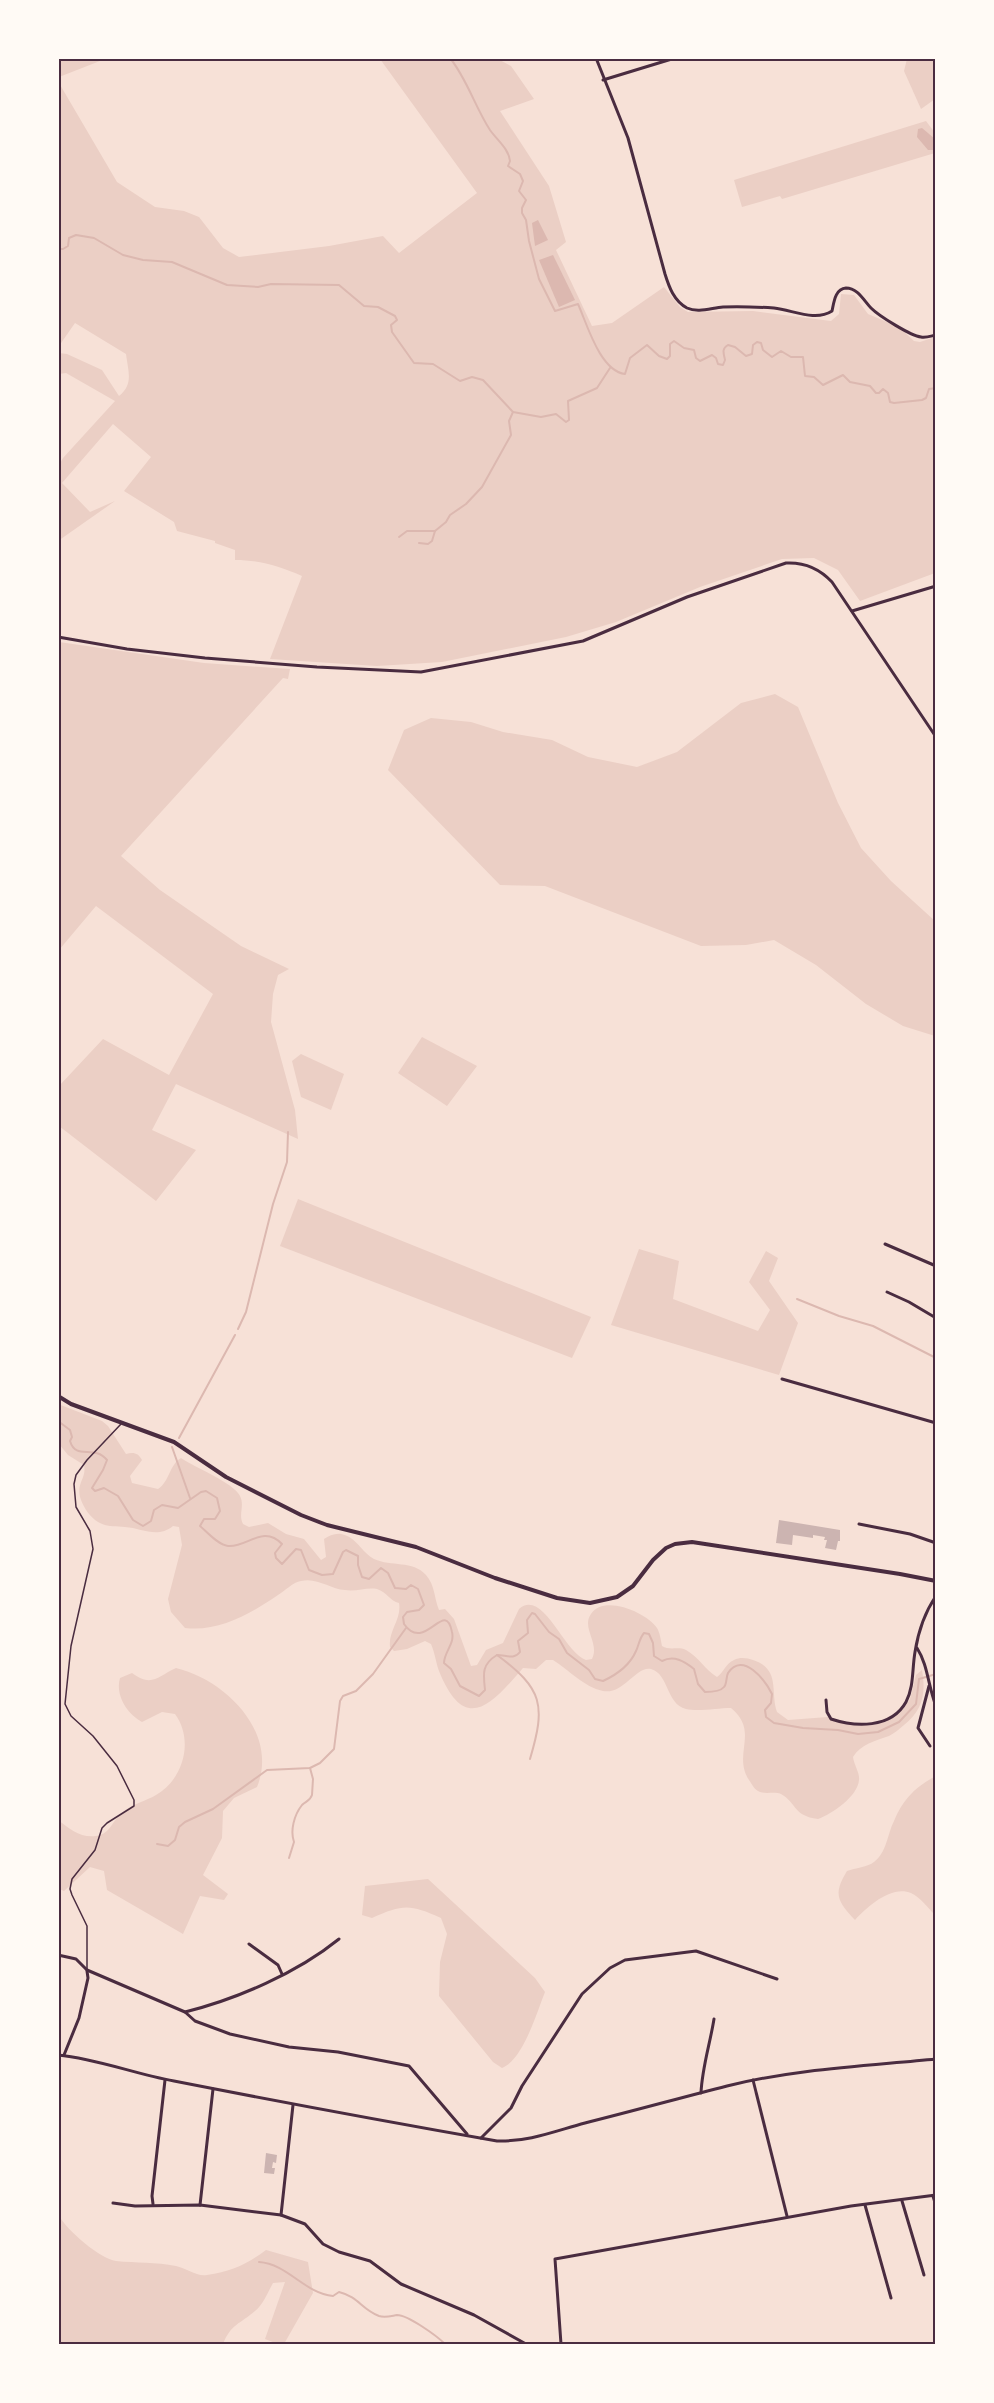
<svg xmlns="http://www.w3.org/2000/svg" width="994" height="2403" font-family="'PT Sans Narrow',sans-serif">
<style>
.green{fill:#ebcfc5}
.water{fill:#dcb8b0}
.lines{fill:none;stroke-linecap:round;stroke-linejoin:round}
.stream{stroke:#dcb8b0;stroke-width:2}
.building{fill:#ccb4b1}
.service{stroke:#4a2c40;stroke-width:1.5}
.minor{stroke:#4a2c40;stroke-width:3}
.tertiary{stroke:#4a2c40;stroke-width:4}
.neatline{fill:none;stroke:#4a2c40;stroke-width:2}
</style>
<rect width="100%" height="100%" fill="#f7e1d7"/>
<g class="green">
<polygon points="58,59 99,59 100,61 59,77"/>
<path d="M380,59H498L511,66L534,99L500,111L549,186L566,242L556,250L592,326L612,323L664,287L680,307L688,312L753,311L831,321L839,314L841,294L854,295L868,314L899,327L914,341L920,342L935,337V573L860,601L838,570L814,558L782,559L700,587L616,622L566,637L442,662L377,666L270,659L302,576C279,566 260,560 235,560V550L215,543V541L177,531L174,522L124,491L151,457L113,424L62,483L90,512L115,501L58,541V467L63,458L115,401L66,373L59,374V353L67,354L102,370L119,396C134,384 128,371 126,354L75,323L59,346V83L117,182L155,207L184,211L199,217L223,248L239,257L329,246L383,236L399,253L477,193Z"/>
<polygon points="907,59 935,59 935,99 921,109 904,71"/>
<polygon points="926,121 935,133 935,153 782,199 780,196 742,207 734,180"/>
<polygon points="59,642 204,663 290,669 288,679 283,678 121,856 160,890 241,946 289,969 278,975 273,994 271,1022 295,1110 298,1139 176,1084 152,1130 196,1150 156,1201 59,1126 59,1086 103,1039 169,1075 213,994 96,906 59,950"/>
<polygon points="775,694 798,707 838,803 861,848 891,881 935,921 935,1036 903,1026 866,1004 816,965 774,940 746,945 701,946 545,886 500,885 388,770 404,730 431,718 471,722 503,732 552,740 588,757 637,767 677,752 741,703"/>
<polygon points="422,1037 477,1066 447,1106 398,1073"/>
<polygon points="301,1054 344,1074 331,1110 301,1097 292,1061"/>
<polygon points="298,1199 591,1317 572,1358 280,1246"/>
<polygon points="639,1249 679,1261 673,1299 758,1331 770,1310 749,1282 766,1251 778,1258 769,1281 798,1323 779,1375 611,1325"/>
<path d="M58,1404L102,1421L108,1426L126,1454C134,1452 138,1453 142,1460L130,1476L132,1483L158,1489C170,1481 169,1465 181,1458C194,1467 234,1483 240,1496C245,1506 238,1514 243,1524L249,1527L268,1523L286,1534L304,1539L321,1560L326,1557L324,1539C329,1536 335,1533 341,1534C357,1537 361,1552 374,1559C391,1567 413,1560 426,1575C435,1585 434,1598 439,1610L445,1609L454,1619L471,1666L477,1665L486,1650L503,1643L519,1609C543,1588 564,1653 586,1660L592,1659C600,1643 581,1628 591,1614C604,1594 647,1613 657,1628C660,1633 661,1641 662,1646C670,1651 678,1646 686,1650C699,1657 705,1670 717,1677C724,1672 726,1663 734,1660C740,1657 747,1658 753,1660C781,1669 770,1692 777,1712L788,1720L828,1717L848,1723L875,1724L903,1709L910,1699L916,1675L922,1670C926,1693 923,1710 904,1725C899,1729 895,1733 889,1736C875,1741 861,1744 853,1757C854,1765 860,1773 859,1780C858,1796 832,1814 818,1819C793,1816 797,1803 781,1794C774,1791 765,1795 758,1791C754,1789 752,1784 749,1780C732,1754 760,1732 731,1708C718,1708 698,1712 686,1709C666,1704 669,1674 651,1669C637,1665 623,1695 603,1691C584,1687 569,1670 553,1660H546L536,1669L523,1668C491,1705 465,1735 439,1671C436,1663 435,1653 431,1644L425,1641L407,1649L394,1651L390,1647C388,1631 402,1619 399,1603C390,1601 387,1592 377,1589C367,1587 356,1592 345,1590C330,1589 317,1577 301,1581C293,1582 285,1591 278,1595C250,1614 219,1632 185,1628L171,1612L168,1599L182,1545L179,1527L173,1526C157,1539 142,1528 125,1527C115,1526 106,1527 98,1522C90,1517 84,1508 81,1500C75,1483 87,1479 84,1465L68,1455L59,1444Z"/>
<path d="M176,1668C226,1680 279,1733 257,1787L234,1798L223,1811L222,1838L203,1875L228,1894L224,1900L200,1896L183,1934L107,1890L104,1871L90,1867L64,1891L59,1889L58,1820C70,1829 80,1838 96,1836C111,1834 112,1820 123,1812C132,1804 146,1801 156,1795C184,1779 194,1740 175,1714L162,1712L142,1722C127,1714 115,1695 120,1678L132,1673C152,1688 158,1676 176,1668Z"/>
<path d="M934,1777H936L935,1915C928,1908 921,1898 911,1893C891,1885 867,1907 855,1920C837,1901 833,1894 847,1871C855,1868 868,1867 874,1862C887,1852 887,1835 894,1821C902,1801 915,1787 934,1777Z"/>
<path d="M428,1879L535,1978L545,1992C537,2012 523,2060 502,2068L493,2062L439,1996L440,1962L447,1934L441,1918C410,1904 403,1904 372,1918L362,1915L365,1886Z"/>
<path d="M59,2216C67,2230 100,2259 116,2261C136,2263 156,2262 176,2266C186,2268 197,2277 207,2275C232,2271 246,2265 266,2250L308,2262L313,2293L284,2344H278L265,2339L285,2282L273,2283C268,2292 263,2305 255,2311C240,2324 231,2324 223,2344H59Z"/>
</g>
<g class="water">
<polygon points="922,128 935,139 935,150 928,150 917,137 918,129"/>
<polygon points="538,220 548,240 535,246 532,223"/>
<polygon points="553,255 575,300 559,307 539,260"/>
</g>
<g class="lines">
<g class="stream">
<path d="M450,58C467,79 475,107 490,130C497,140 509,149 510,161L508,166L520,174L523,181L519,191L526,200L522,208V213L526,220L529,241L539,279L555,311L578,304C587,324 600,371 625,374L630,358L647,345L659,356L667,359L670,356V344L674,341L684,348L694,350L696,358L700,361L712,355L716,358L718,364L723,365L725,360C724,354 721,349 728,345L735,347L746,356L752,354L753,345L757,342L761,343L763,350L772,357L781,351L791,357H803L805,376L814,377L823,385L843,375L850,382L870,386L876,393H879L883,389L888,393L890,402L894,403L922,400L926,398L929,389L936,388"/>
<polyline points="58,249 63,249 68,246 69,238 76,235 94,238 123,255 143,260 172,262 227,285 258,287 271,284 339,285 364,306 378,307 395,316 397,320 391,325 392,332 414,363 433,364 460,381 472,377 483,380 513,412 541,417 556,414 566,422 569,420 568,401 597,388 610,368"/>
<polyline points="399,537 407,531 435,531"/>
<polyline points="419,543 428,544 432,541 435,531 446,522 450,515 466,504 482,487 511,435 509,421 513,412"/>
<polyline points="797,1299 839,1316 873,1326 936,1358"/>
<polyline points="238,1329 246,1312 273,1204 287,1162 288,1132"/>
<path d="M58,1421L70,1430L72,1437L70,1441C76,1461 94,1444 107,1460L103,1470L92,1488L95,1491L104,1488L118,1496L133,1520L143,1526L151,1521L154,1510L162,1505L178,1508L201,1492L206,1491L217,1498L220,1511L215,1519H204L200,1526C207,1532 218,1545 228,1546C247,1548 263,1524 282,1544L275,1553L276,1558L282,1564L296,1549L301,1550L309,1570L322,1575L333,1574L343,1552L346,1550L358,1556V1565L362,1577L369,1579L381,1568L388,1573L395,1588L406,1589L411,1585L418,1589L424,1605L419,1610L407,1612L403,1617L404,1624C425,1654 445,1597 452,1632C455,1644 444,1652 444,1663L451,1669L460,1686L479,1696L485,1690C483,1673 482,1664 497,1655C506,1655 514,1660 520,1652L518,1641L528,1633L527,1620L532,1613L535,1614L549,1632L559,1639L567,1653L589,1670L595,1679L603,1681C616,1675 630,1665 636,1651C639,1645 639,1639 644,1633L649,1634L653,1643L654,1656L662,1661C674,1655 684,1661 694,1669L698,1684L705,1692C711,1692 720,1692 724,1687C727,1684 726,1677 728,1673C743,1651 765,1680 772,1694L771,1703L765,1710L766,1717L774,1723L803,1728L838,1730L858,1734L878,1732L899,1722L916,1704L919,1679L936,1674"/>
<polyline points="179,1438 235,1335"/>
<polyline points="172,1447 190,1498"/>
<path d="M497,1655C543,1689 546,1705 530,1759"/>
<polyline points="157,1844 168,1846 175,1840 179,1827 185,1822 213,1809 267,1770 310,1768 320,1763 334,1749 340,1701 343,1696 356,1691 373,1674 406,1628"/>
<path d="M289,1858L294,1842C290,1831 294,1815 302,1805C306,1801 310,1801 312,1795L313,1779L310,1768"/>
<path d="M259,2262C288,2264 304,2293 333,2296L339,2292C359,2297 361,2309 379,2316C385,2318 391,2316 397,2315C408,2315 437,2336 445,2344"/>
<polyline points="764,2344 770,2344"/>
</g>
</g>
<g class="building">
<polygon points="779,1520 840,1530 840,1541 838,1541 836,1550 825,1548 827,1540 824,1540 825,1537 813,1535 813,1538 793,1535 792,1545 776,1543"/>
<polygon points="266,2153 277,2155 276,2163 273,2162 272,2168 275,2168 274,2174 264,2173"/>
</g>
<g class="lines">
<polyline class="service" points="87,1970 87,1926 72,1895 70,1889 72,1879 95,1850 102,1828 107,1823 134,1806 134,1800 117,1766 93,1736 71,1716 65,1704 71,1646 93,1549 90,1531 76,1507 74,1484 76,1475 87,1460 121,1424"/>
<g class="minor">
<path d="M596,58L628,138L665,274C669,287 674,301 687,308C698,313 711,308 723,307C740,306 758,307 774,308C793,310 815,322 832,311C834,302 835,289 846,288C858,288 864,301 871,308C879,316 911,336 921,337C926,338 931,336 936,335"/>
<polyline points="603,80 675,58"/>
<polyline points="852,611 936,586"/>
<path d="M58,637L127,649L205,658L317,667L421,672L583,641L687,597L786,563C805,562 819,568 832,582L936,737"/>
<polyline points="885,1244 936,1266"/>
<polyline points="887,1292 909,1302 936,1318"/>
<polyline points="782,1379 936,1423"/>
<polyline points="859,1524 910,1534 936,1543"/>
<path d="M917,1648C928,1665 928,1686 936,1706"/>
<polyline points="929,1686 918,1728 930,1746"/>
<path d="M826,1700L827,1712L831,1719C855,1727 891,1729 906,1702C914,1687 912,1669 915,1652C918,1633 925,1612 936,1596"/>
<polyline points="249,1944 278,1965 282,1974"/>
<polyline points="58,1955 76,1959 87,1970 185,2012 195,2021 230,2034 289,2047 338,2052 409,2066 467,2134"/>
<path d="M185,2012C237,1999 297,1973 339,1939"/>
<path d="M58,2055C98,2059 135,2074 174,2081C281,2102 389,2122 497,2141C529,2142 555,2131 585,2123C633,2111 680,2098 727,2086C795,2069 866,2066 936,2059"/>
<polyline points="64,2055 79,2018 88,1978 87,1971"/>
<polyline points="753,2080 787,2216"/>
<path d="M701,2093C702,2068 710,2044 714,2019"/>
<polyline points="481,2138 511,2108 522,2086 582,1994 610,1968 625,1960 696,1951 777,1979"/>
<polyline points="933,2196 936,2206"/>
<polyline points="902,2201 924,2275"/>
<polyline points="113,2203 135,2206 200,2205 281,2215 305,2224 323,2244 339,2252 370,2261 401,2284 474,2315 526,2344"/>
<polyline points="153,2204 152,2196 165,2080"/>
<polyline points="200,2205 213,2089"/>
<polyline points="865,2205 891,2298"/>
<polyline points="281,2215 293,2105"/>
<polyline points="561,2344 555,2259 851,2206 936,2195"/>
</g>
<polyline class="tertiary" points="58,1396 71,1404 174,1442 226,1477 301,1515 327,1525 416,1547 495,1578 557,1598 590,1603 617,1597 633,1586 653,1560 666,1548 675,1544 692,1542 900,1574 936,1581"/>
</g>
<rect width="994" height="2403" fill="none" stroke="#fffaf5" stroke-width="120"/>
<rect x="60" y="60" width="874" height="2283" class="neatline"/>
</svg>
